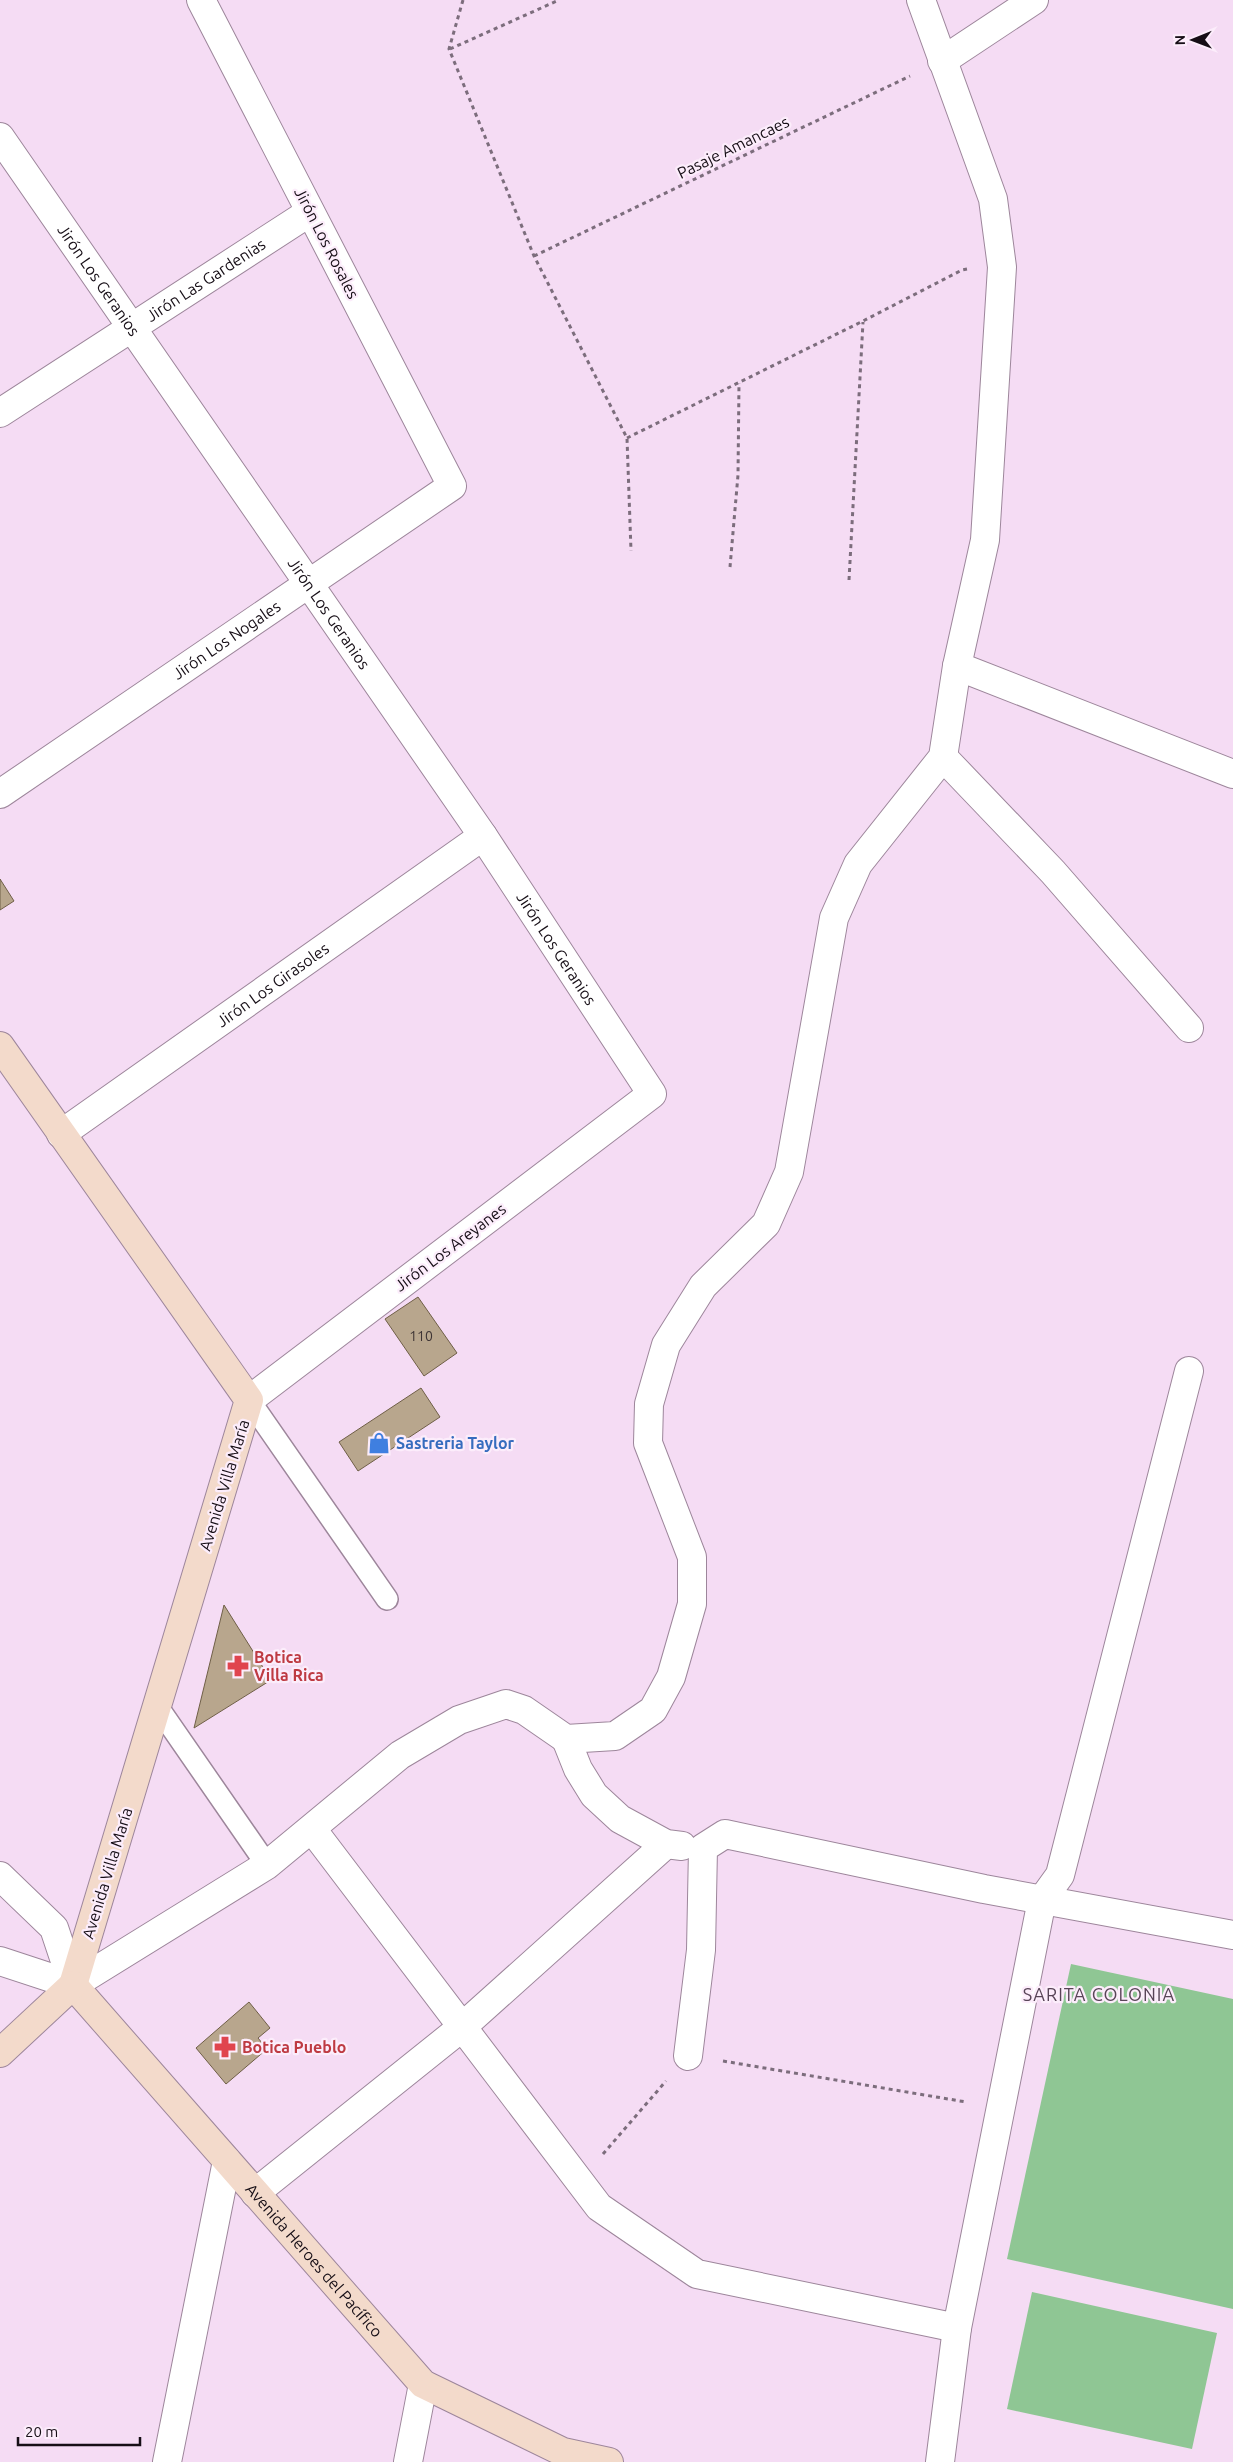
<svg xmlns="http://www.w3.org/2000/svg" width="1233" height="2462" font-family="Ubuntu,sans-serif">
<style>
.green{fill:#8fc694}
.building{fill:#b8a68d;stroke:#6f5f47}
.lines{fill:none;stroke-linecap:round;stroke-linejoin:round}
.lane-casing{stroke:#9d869b;stroke-width:24}
.street-casing{stroke:#9d869b;stroke-width:30}
.secondary-casing{stroke:#9d869b;stroke-width:30}
.path{stroke:#7c6d7c;stroke-width:3;stroke-dasharray:4 4;stroke-linecap:butt}
.lane{stroke:#fff;stroke-width:21}
.street{stroke:#fff;stroke-width:28}
.secondary{stroke:#f3dacb;stroke-width:28}
.labels{text-anchor:middle;stroke-width:4.5;stroke-linejoin:round;paint-order:stroke}
.number-label{font-size:14px;fill:#3e3434}
.street-label{font-size:16px;fill:#160e16;stroke:#fcedfb}
.shop-label{font-size:16px;font-weight:bold;fill:#366cbe;stroke:#fcedfb;text-anchor:start}
.health-label{font-size:16px;font-weight:bold;fill:#be3a42;stroke:#fcedfb;text-anchor:start}
.neighbourhood-label{font-size:18px;letter-spacing:1px;fill:#584457;stroke:#fcedfb}
</style>
<rect width="100%" height="100%" fill="#f5dcf4"/>
<g class="green">
<polygon points="1071,1964 1233,1999 1233,2309 1007,2259"/>
<polygon points="1032,2292 1217,2333 1192,2449 1007,2409"/>
</g>
<g class="building">
<polygon points="0,879 14,901 0,910"/>
<polygon points="418,1297 457,1353 424,1376 385,1319"/>
<polygon points="421,1388 440,1417 358,1471 339,1442"/>
<polygon points="224,1605 271,1680 194,1728"/>
<polygon points="249,2002 270,2028 258,2038 267,2049 226,2084 196,2048"/>
</g>
<g class="lines">
<g class="lane-casing">
<g id="lane">
<polyline points="249,1400 387,1599"/>
<polyline points="157,1706 267,1865"/>
</g>
</g>
<g class="street-casing">
<g id="street">
<polyline points="942,61 1034,0"/>
<path id="s1" d="M0,137L483,836L652,1094L249,1400"/>
<path id="s2" d="M0,413L310,212"/>
<polyline points="957,666 1233,774"/>
<polyline points="943,757 1053,872 1189,1028"/>
<path id="s3" d="M0,794L452,486L201,0"/>
<path id="s4" d="M61,1134L483,836"/>
<polyline points="566,1739 578,1769 594,1795 620,1819 666,1844 682,1846"/>
<polyline points="312,1829 599,2207 697,2274 957,2328"/>
<polyline points="0,1876 54,1928 73,1985"/>
<polyline points="0,1961 73,1985 267,1865 400,1755 459,1720 506,1704 524,1710 566,1739 615,1736 653,1710 671,1677 692,1604 692,1557 648,1443 649,1404 666,1345 703,1286 766,1224 789,1172 834,918 858,864 943,757 957,666 985,540 1002,267 993,199 921,0"/>
<polyline points="688,2056 701,1950 703,1848 725,1834 984,1889 1233,1935"/>
<polyline points="255,2193 461,2028 666,1844"/>
<polyline points="167,2462 227,2161"/>
<polyline points="408,2462 423,2384"/>
<polyline points="940,2462 957,2328 1042,1900 1060,1875 1189,1371"/>
</g>
</g>
<g class="secondary-casing">
<g id="secondary">
<polyline points="0,1046 249,1400 73,1985"/>
<path id="s5" d="M73,1985L423,2384L563,2452L609,2462"/>
<polyline points="0,2053 73,1985"/>
</g>
</g>
<g class="path">
<polyline points="463,0 449,49 534,256 627,438 631,551"/>
<polyline points="450,49 559,0"/>
<polyline points="534,256 910,76"/>
<polyline points="627,438 863,321 962,270 967,269"/>
<polyline points="730,567 738,475 739,383"/>
<polyline points="849,580 863,322"/>
<polyline points="723,2061 966,2102"/>
<polyline points="603,2154 666,2081"/>
</g>
<use href="#lane" class="lane"/>
<use href="#street" class="street"/>
<use href="#secondary" class="secondary"/>
</g>
<defs>
<g id="shop-bare" transform="scale(1.725)"><path d="M-5-2.5h2.3a2.7 3.5 0 0 1 5.4 0H5L5.5 6h-11ZM-1.5-2.5h3a1.5 2.3 0 0 0-3 0Z" fill="#3f7fe0" stroke="#fcedfb" stroke-width="2.5" paint-order="stroke"/></g>
<g id="pharmacy-bare" transform="scale(1.725)"><path d="M-2-6h4v4h4v4h-4v4h-4v-4h-4v-4h4Z" fill="#e0444e" stroke="#fcedfb" stroke-width="2.5" paint-order="stroke"/></g>
</defs>
<g fill-rule="evenodd">
<use href="#shop-bare" x="379" y="1443"/>
<use href="#pharmacy-bare" x="238" y="1666"/>
<use href="#pharmacy-bare" x="225" y="2047"/>
</g>
<g class="labels">
<g class="number-label">
<text x="421" y="1341">110</text>
</g>
<g class="street-label">
<text transform="translate(733 147) rotate(-26)" y="6">Pasaje Amancaes</text>
<text transform="translate(327 243) rotate(63)" y="6">Jirón Los Rosales</text>
<text dy="6" stroke="none"><textPath href="#s2" startOffset="245">Jirón Las Gardenias</textPath></text>
<text dy="6" stroke="none"><textPath href="#s1" startOffset="174">Jirón Los Geranios</textPath></text>
<text dy="6" stroke="none"><textPath href="#s1" startOffset="579">Jirón Los Geranios</textPath></text>
<text dy="6" stroke="none"><textPath href="#s3" startOffset="274">Jirón Los Nogales</textPath></text>
<text dy="6" stroke="none"><textPath href="#s1" startOffset="984">Jirón Los Geranios</textPath></text>
<text dy="6" stroke="none"><textPath href="#s4" startOffset="259">Jirón Los Girasoles</textPath></text>
<text transform="translate(450 1247) rotate(-37)" y="6">Jirón Los Areyanes</text>
<text transform="translate(224 1485) rotate(-73)" y="6">Avenida Villa María</text>
<text transform="translate(107 1873) rotate(-73)" y="6">Avenida Villa María</text>
<text dy="6" stroke="none"><textPath href="#s5" startOffset="366">Avenida Heroes del Pacífico</textPath></text>
</g>
<g class="shop-label">
<text x="396" y="1449">Sastreria Taylor</text>
</g>
<g class="health-label">
<text x="254" y="1663">Botica<tspan x="254" dy="18">Villa Rica</tspan></text>
<text x="242" y="2053">Botica Pueblo</text>
</g>
<g class="neighbourhood-label">
<text x="1099" y="2001">SARITA COLONIA</text>
</g>
</g>
<g transform="translate(1193 40) rotate(269)" stroke="#fcedfb" stroke-width="4" paint-order="stroke">
<path d="M0-4L9 19L0 12L-9 19Z" fill="#160e16"/>
<text y="-8" font-size="14" font-weight="bold" text-anchor="middle" fill="#160e16">N</text>
</g>
<path d="M18 2437v8h122v-8" fill="none" stroke="#160e16" stroke-width="2.5"/>
<text x="25" y="2437" font-size="15" fill="#160e16" stroke="#fcedfb" stroke-width="4" paint-order="stroke">20 m</text>
</svg>
